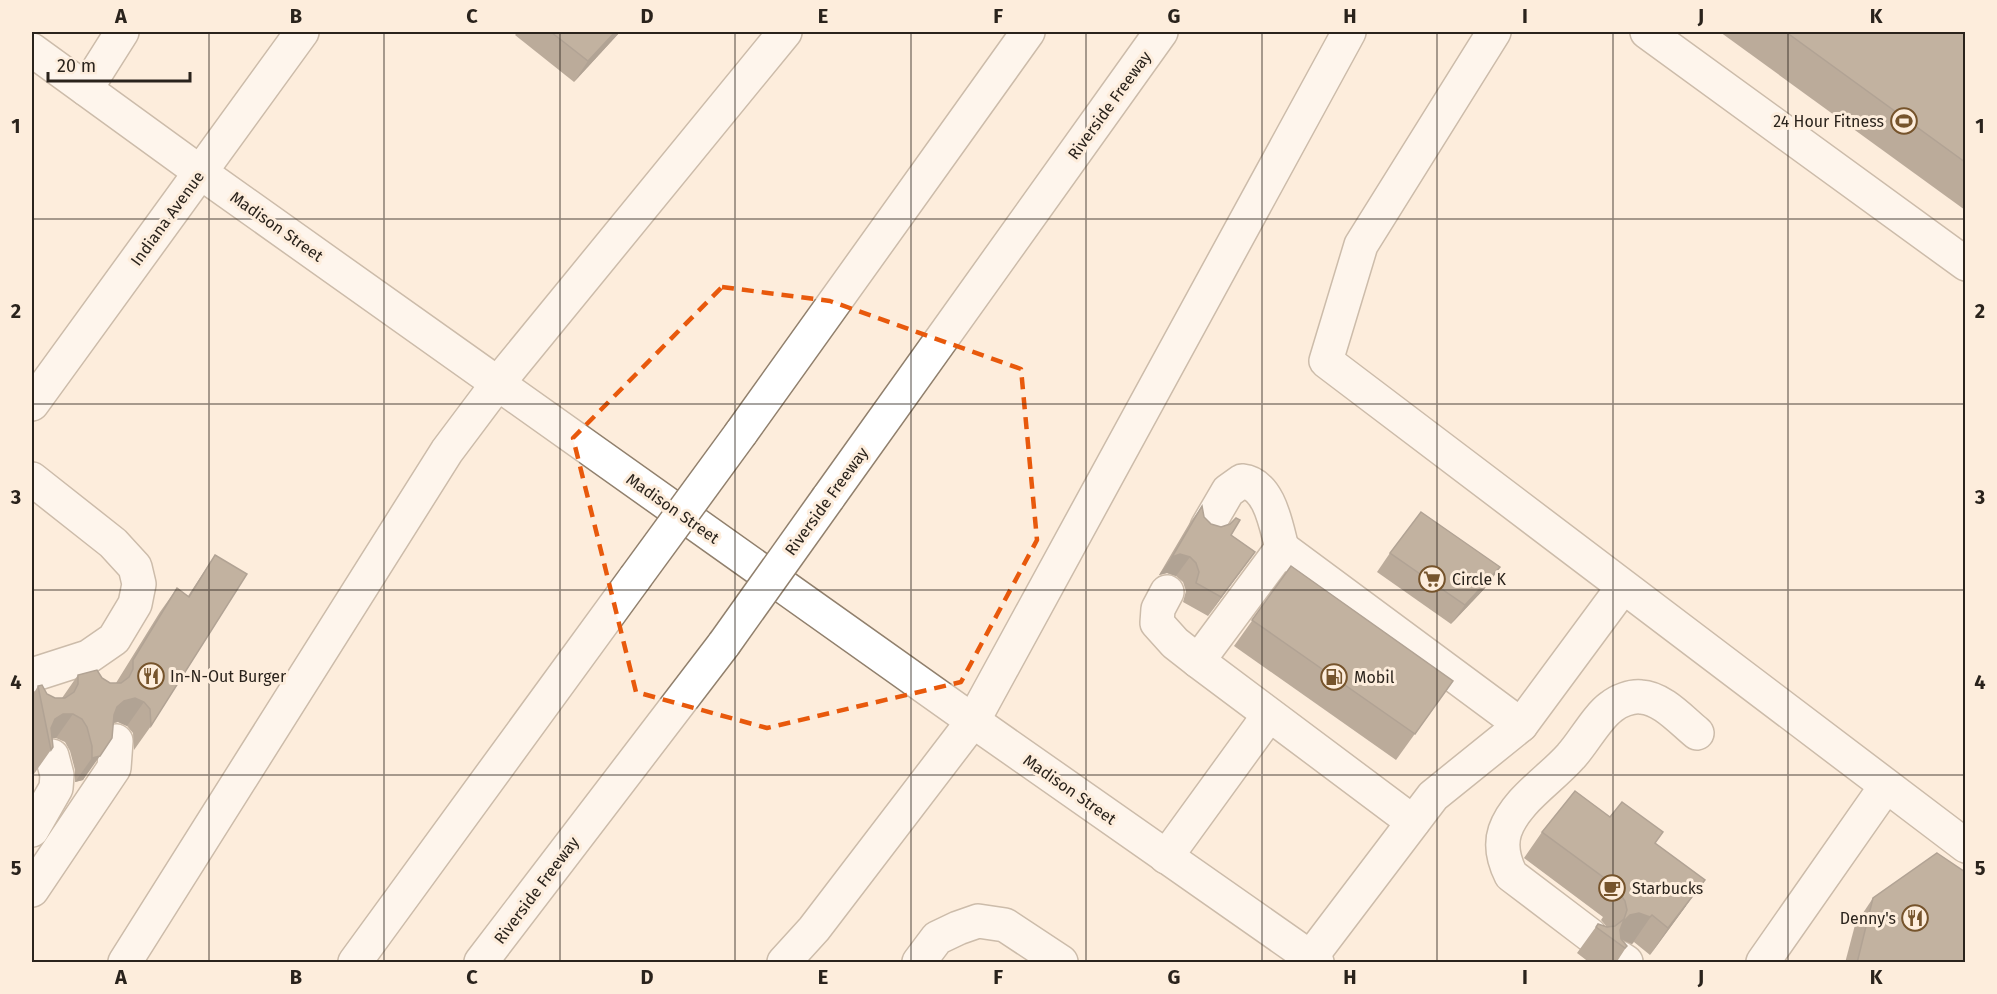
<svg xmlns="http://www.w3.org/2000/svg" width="1997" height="994" font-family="'Fira Sans',sans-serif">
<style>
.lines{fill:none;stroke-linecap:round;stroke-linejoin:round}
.minor-casing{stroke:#91806d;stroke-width:36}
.major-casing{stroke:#91806d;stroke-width:36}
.highway-casing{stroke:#91806d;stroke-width:36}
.minor{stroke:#fff;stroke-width:33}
.major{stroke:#fff;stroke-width:33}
.highway{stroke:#fff;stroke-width:33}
.highway-bridge-casing{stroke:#91806d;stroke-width:36;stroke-linecap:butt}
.highway-bridge{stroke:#fff;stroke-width:33}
.wall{fill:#6a5b4b}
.shaded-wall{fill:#564a3d}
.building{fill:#7b6a57;stroke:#564a3d;stroke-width:1.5}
.marked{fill:none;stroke:#e8590c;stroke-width:4.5;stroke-dasharray:12 8;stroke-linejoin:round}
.grid{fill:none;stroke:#2a231c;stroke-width:1.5;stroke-opacity:0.55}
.labels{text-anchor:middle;stroke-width:6;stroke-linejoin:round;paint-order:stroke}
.street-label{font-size:16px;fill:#2a231c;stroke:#fdeddc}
.poi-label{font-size:16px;fill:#2a231c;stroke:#fdeddc;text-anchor:start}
.neatline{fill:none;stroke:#2a231c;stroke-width:2}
.grid-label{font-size:20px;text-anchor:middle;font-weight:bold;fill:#2a231c}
</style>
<rect width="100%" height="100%" fill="#fdeddc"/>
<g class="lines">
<g class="minor-casing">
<g id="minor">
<polyline points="1494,32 1361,245 1326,361 1966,846"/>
<polyline points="1647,32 1966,264"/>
<polyline points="32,50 200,172"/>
<polyline points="86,89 122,32"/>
<polyline points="32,479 113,543 135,567 139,584 135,604 114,639 88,657 32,675"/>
<path d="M1207,527L1228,491L1242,481C1270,484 1276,526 1282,548"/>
<polyline points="1167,592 1158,609 1157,623 1175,643 1198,661"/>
<polyline points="1413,822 1198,661 1282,548 1521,725"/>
<polyline points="32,830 56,788 57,775 52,756"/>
<polyline points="1166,857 1269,715"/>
<polyline points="32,890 114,768 116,741"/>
<path d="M1590,935L1511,875C1504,861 1500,846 1505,831C1516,800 1550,780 1571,756C1583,743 1597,717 1611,707C1618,701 1631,696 1641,697C1662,698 1681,720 1697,733"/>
<polyline points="1620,958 1626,962"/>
<polyline points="919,962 937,938 958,928 978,921 1005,925 1061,962"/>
<polyline points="1307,962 1433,796 1521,725 1623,587"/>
<polyline points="1763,962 1886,786"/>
</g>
</g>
<g class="major-casing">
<g id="major">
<polyline points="200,172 973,721 1317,962"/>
<polyline points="32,404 302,32"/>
</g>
</g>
<g class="highway-casing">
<g id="highway">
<polyline points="741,433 1028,32"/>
<polyline points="828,498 1161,32"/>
<polyline points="125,962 447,451 498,383 785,32"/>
<polyline points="355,962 635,578"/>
<polyline points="481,962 724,644"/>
<polyline points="784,962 814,929 973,721 1349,32"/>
</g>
</g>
<use href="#minor" class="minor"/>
<use href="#major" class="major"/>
<use href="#highway" class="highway"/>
<g class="highway-bridge-casing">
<g id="highway-bridge">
<polyline points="635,578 741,433"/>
<polyline points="724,644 828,498"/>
</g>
</g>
<use href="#highway-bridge" class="highway-bridge"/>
</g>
<g class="wall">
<polygon points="518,32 620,32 574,82 515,35"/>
<polygon points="1720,32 1965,32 1965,210"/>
<polygon points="1202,506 1204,517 1211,524 1221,527 1230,524 1231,535 1255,552 1208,616 1183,602 1186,591 1183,582 1176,576 1167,573 1159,575 1189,524"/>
<polygon points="1390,553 1500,567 1487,586 1451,624 1377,572"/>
<polygon points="215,555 151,726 134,750 133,733 127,726 118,722 114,723 83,780 75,782 75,770 70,751 65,742 56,738 52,738 53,747 34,774 32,761 32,696 38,686 47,694 55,698 62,698 78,675 102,678 110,683 116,683 160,612 177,588 188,596"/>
<polygon points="1291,566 1453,681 1396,760 1234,646"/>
<polygon points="1610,817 1663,832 1655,843 1686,906 1650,955 1634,942 1632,944 1622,940 1627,946 1616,963 1590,963 1577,953 1598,924 1607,927 1601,920 1603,917 1524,858 1542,832"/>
<polygon points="1873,898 1965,963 1845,963 1855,925"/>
</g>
<g class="shaded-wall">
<polygon points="615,32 620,32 574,82 588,61"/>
<polygon points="1255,552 1241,571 1208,616 1221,597"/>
<polygon points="1180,554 1190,557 1176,576 1167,573 1159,575 1172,557"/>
<polygon points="1500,567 1487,586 1451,624 1465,605"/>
<polygon points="135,698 144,702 127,726 118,722 107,724 117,707 124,701"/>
<polygon points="63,714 73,714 56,738 49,738 47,731 55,719"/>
<polygon points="100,756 83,780 75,782 92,758"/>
<polygon points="1705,880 1686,906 1650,955 1668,928"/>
<polygon points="1639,913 1652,915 1632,944 1621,939 1611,938 1623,922 1630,915"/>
</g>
<g class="building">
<polygon points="551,32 615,32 588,61"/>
<polygon points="1786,32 1965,32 1965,162"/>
<polygon points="1202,506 1204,517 1211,524 1221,527 1230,524 1236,518 1240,520 1231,535 1255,552 1221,597 1196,583 1199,572 1196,563 1190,557 1180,554 1172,557"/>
<polygon points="1421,512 1500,567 1465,605 1390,553"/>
<polygon points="215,555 247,574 151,726 150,709 144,702 135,698 124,701 117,707 114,715 112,738 100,756 92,758 92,746 87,727 82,719 73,714 63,714 55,719 51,728 53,747 51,750 38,686 42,685 47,694 55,698 65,698 74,692 78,684 78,675 97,670 102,678 110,683 121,683 129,677 133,669 133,660 177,588 189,597"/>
<polygon points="1291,566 1453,681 1415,734 1252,620"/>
<polygon points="1575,791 1610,817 1622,802 1663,832 1655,843 1705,880 1668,928 1652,915 1650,917 1639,913 1630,915 1623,922 1620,930 1621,939 1627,946 1625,948 1596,927 1598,924 1607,927 1615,926 1624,919 1627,910 1625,901 1620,894 1622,891 1542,832"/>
<polygon points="1937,853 1965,872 1965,963 1857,963 1873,898"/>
</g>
<path d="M0 0H1997V994H0ZM722,287L830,301L1021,369L1037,540L961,682L767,728L636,692L573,438Z" fill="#fdeddc" fill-opacity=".55" fill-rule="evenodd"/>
<path class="marked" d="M722,287L830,301L1021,369L1037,540L961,682L767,728L636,692L573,438Z"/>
<path class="grid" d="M209,32V962M384,32V962M560,32V962M735,32V962M911,32V962M1086,32V962M1262,32V962M1437,32V962M1613,32V962M1788,32V962M32,219H1966M32,404H1966M32,590H1966M32,775H1966"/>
<defs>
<g id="stadium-ring" transform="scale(1.35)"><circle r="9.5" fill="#fdeddc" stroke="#76542c" stroke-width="1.5"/><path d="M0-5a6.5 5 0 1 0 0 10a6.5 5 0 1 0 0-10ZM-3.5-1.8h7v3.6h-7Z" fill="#76542c"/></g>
<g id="supermarket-ring" transform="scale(1.35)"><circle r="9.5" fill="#fdeddc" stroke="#76542c" stroke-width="1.5"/><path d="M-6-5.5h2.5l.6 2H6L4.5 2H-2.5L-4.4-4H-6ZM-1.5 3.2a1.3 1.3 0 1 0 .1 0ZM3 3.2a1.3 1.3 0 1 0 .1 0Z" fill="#76542c"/></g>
<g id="restaurant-ring" transform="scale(1.35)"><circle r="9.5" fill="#fdeddc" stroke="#76542c" stroke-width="1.5"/><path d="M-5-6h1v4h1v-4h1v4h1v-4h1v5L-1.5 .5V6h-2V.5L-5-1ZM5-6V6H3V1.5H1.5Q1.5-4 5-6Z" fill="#76542c"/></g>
<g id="fuel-ring" transform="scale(1.35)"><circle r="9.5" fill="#fdeddc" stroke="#76542c" stroke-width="1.5"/><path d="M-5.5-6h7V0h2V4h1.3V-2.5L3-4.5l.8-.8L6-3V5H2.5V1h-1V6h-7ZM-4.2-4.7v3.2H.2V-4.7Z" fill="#76542c"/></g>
<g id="cafe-ring" transform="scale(1.35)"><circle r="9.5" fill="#fdeddc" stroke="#76542c" stroke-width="1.5"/><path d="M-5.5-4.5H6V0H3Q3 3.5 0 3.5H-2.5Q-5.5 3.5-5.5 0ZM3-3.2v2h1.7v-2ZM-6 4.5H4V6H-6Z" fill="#76542c"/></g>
</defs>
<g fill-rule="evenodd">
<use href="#stadium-ring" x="1904" y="121"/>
<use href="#supermarket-ring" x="1432" y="579"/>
<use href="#restaurant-ring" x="151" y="676"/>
<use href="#fuel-ring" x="1334" y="677"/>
<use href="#cafe-ring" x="1612" y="888"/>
<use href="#restaurant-ring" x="1915" y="918"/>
</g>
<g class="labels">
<g class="street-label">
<text transform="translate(1109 105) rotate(-54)" y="6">Riverside Freeway</text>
<text transform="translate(167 218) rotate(-54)" y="6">Indiana Avenue</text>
<text transform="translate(277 226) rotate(35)" y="6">Madison Street</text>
<text transform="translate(826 501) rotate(-54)" y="6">Riverside Freeway</text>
<text transform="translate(673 508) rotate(35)" y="6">Madison Street</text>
<text transform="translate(1070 789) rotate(35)" y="6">Madison Street</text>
<text transform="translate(536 890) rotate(-53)" y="6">Riverside Freeway</text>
</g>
<g class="poi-label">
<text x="1884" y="127" text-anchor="end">24 Hour Fitness</text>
<text x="1452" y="585">Circle K</text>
<text x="170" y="682">In-N-Out Burger</text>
<text x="1354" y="683">Mobil</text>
<text x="1632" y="894">Starbucks</text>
<text x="1896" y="924" text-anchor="end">Denny's</text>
</g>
</g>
<rect width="1997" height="994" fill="none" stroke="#fdeddc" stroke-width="66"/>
<path d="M48 72v9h142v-9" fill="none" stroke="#2a231c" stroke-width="3"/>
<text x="57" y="72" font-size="18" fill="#2a231c" stroke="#fdeddc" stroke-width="4.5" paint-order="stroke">20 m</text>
<rect x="33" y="33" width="1931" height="928" class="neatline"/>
<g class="grid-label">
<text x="121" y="23">A</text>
<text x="296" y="23">B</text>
<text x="472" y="23">C</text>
<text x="647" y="23">D</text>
<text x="823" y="23">E</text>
<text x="998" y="23">F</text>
<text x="1174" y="23">G</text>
<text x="1350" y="23">H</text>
<text x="1525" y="23">I</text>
<text x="1701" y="23">J</text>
<text x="1876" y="23">K</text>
<text x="16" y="133">1</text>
<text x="1980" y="133">1</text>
<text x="16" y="318">2</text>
<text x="1980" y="318">2</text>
<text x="16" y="504">3</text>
<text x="1980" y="504">3</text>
<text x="16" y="689">4</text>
<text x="1980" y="689">4</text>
<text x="16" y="875">5</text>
<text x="1980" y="875">5</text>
<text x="121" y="984">A</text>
<text x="296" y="984">B</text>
<text x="472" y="984">C</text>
<text x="647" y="984">D</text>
<text x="823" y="984">E</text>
<text x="998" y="984">F</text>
<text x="1174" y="984">G</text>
<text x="1350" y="984">H</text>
<text x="1525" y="984">I</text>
<text x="1701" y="984">J</text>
<text x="1876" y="984">K</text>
</g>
</svg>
